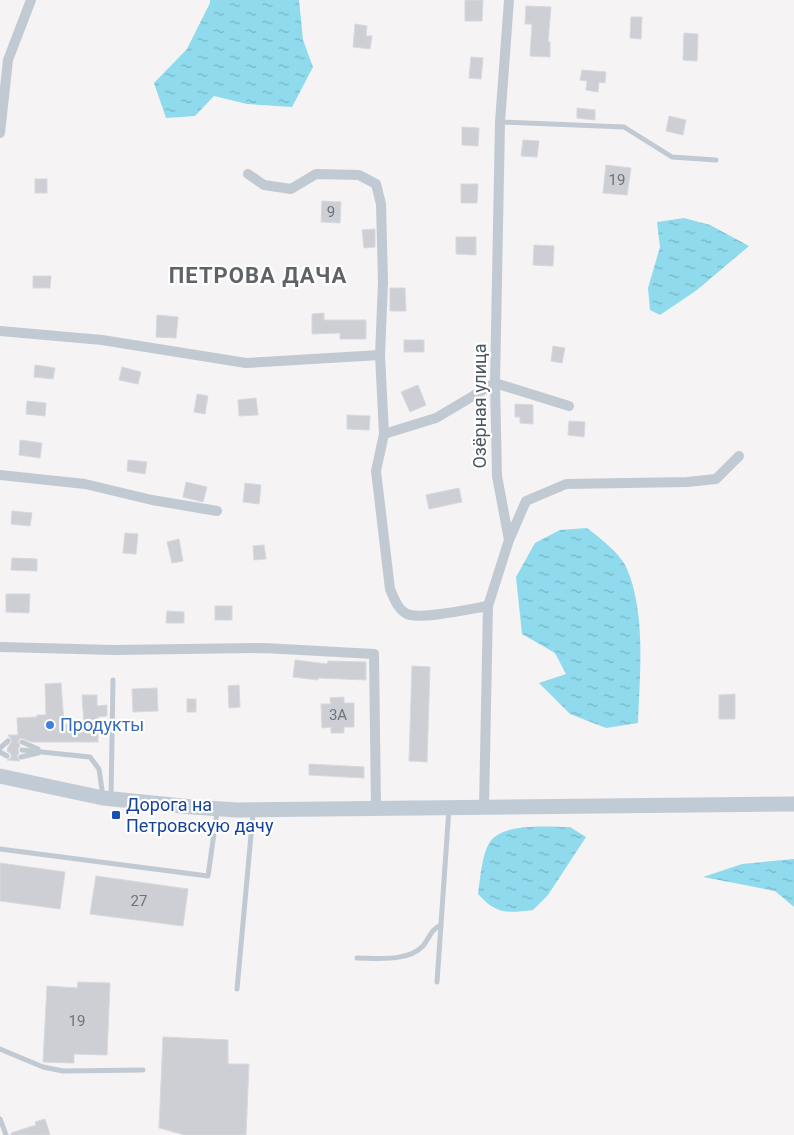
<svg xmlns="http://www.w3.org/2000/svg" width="794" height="1135" font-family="Roboto,sans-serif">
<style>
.water{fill:url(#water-ripples)}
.building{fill:#cdcfd5;stroke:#d7d9de}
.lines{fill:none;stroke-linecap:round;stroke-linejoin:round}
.lane{stroke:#c1cad2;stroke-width:5}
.street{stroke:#c1cad2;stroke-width:10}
.secondary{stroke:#c1cbd6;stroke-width:15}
.shop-dot{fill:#3f7fe0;stroke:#fff;stroke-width:2}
.transit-dot{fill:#1a4fb4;stroke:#fff;stroke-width:2}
.labels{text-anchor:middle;stroke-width:4.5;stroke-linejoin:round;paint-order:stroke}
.number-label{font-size:15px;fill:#6b747e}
.street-label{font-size:18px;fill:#4a5661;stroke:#fff}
.shop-label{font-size:18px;fill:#366cbe;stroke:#fff;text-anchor:start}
.transit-label{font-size:18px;fill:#164399;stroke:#fff;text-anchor:start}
.district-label{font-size:22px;font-weight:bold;letter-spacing:1px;fill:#5f6368;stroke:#fff}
</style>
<defs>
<pattern id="water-ripples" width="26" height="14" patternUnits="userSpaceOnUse" patternTransform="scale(1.25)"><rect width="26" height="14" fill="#90daee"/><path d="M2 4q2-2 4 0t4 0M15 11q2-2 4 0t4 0" fill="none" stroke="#78b4c4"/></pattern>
</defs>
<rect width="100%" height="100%" fill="#f5f3f3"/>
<g class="water">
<polygon points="210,0 299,0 303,40 313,67 292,107 247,104 214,96 195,116 166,118 154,83 187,49 210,3"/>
<polygon points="684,218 710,225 749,246 697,290 660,315 650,310 648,288 660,247 657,222"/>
<path d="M587,528C600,538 621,554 627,569C646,614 640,675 638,723L606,728L570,714L539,683L566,674L555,653L522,634L516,577L535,543L560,530Z"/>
<path d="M570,827L586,837L548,895L533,910C507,913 497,915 478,894C480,881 482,853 490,842C504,822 548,827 570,827Z"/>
<polygon points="794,859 794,907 775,891 703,877 742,864"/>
</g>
<g class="building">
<polygon points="465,0 483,0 482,21 465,21"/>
<polygon points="526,6 551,7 548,42 550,42 550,57 530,56 532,24 525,24"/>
<polygon points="631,17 642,17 641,39 630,38"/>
<polygon points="355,24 367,26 366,36 372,36 370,49 353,47"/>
<polygon points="684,33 698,34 697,61 683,60"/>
<polygon points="471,57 483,58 481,79 469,78"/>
<polygon points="582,70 606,72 605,83 599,82 598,92 586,90 587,81 580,80"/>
<polygon points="577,108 595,110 595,120 577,118"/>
<polygon points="669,116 686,120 683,135 666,131"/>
<polygon points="462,127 479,128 478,146 462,145"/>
<polygon points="523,140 539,141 537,157 521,156"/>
<polygon points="606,165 631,168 627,195 603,193"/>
<rect x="35" y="179" width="12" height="14"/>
<polygon points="461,184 478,184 477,203 461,203"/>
<polygon points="322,201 341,202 340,223 321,222"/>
<polygon points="375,229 375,247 364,248 362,230"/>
<polygon points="456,237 476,237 476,255 456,254"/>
<polygon points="534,245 554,246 553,266 533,265"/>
<polygon points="33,276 51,276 50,288 33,288"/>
<polygon points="390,288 405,288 406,311 390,311"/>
<polygon points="324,313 324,320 366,320 366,339 340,339 340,333 312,334 312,314"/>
<polygon points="157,315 178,317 176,338 156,337"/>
<rect x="404" y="340" width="20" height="12"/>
<polygon points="553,346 565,348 562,363 551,361"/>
<polygon points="35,365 55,368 53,379 34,377"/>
<polygon points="122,367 141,372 138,384 119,380"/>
<polygon points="418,385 426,405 410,412 401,392"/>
<polygon points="197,394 208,396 205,414 194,412"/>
<polygon points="256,398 258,415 239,416 238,400"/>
<polygon points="27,401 46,403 45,416 26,414"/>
<polygon points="515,404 533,405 533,424 520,423 520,417 515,417"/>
<polygon points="347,415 370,416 369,430 347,429"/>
<polygon points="569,421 585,422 584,437 568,435"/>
<polygon points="20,440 42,443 40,458 19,455"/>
<polygon points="128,460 147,462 145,474 127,471"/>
<polygon points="186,482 207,487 203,502 183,497"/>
<polygon points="245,483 261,485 259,504 243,502"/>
<polygon points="459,488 462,502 429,509 426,495"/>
<polygon points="12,511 32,513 30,526 11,524"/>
<polygon points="125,533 138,534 136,554 123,553"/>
<polygon points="179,539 183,561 172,563 167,542"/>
<polygon points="264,545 266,559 254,560 253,546"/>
<polygon points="12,558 37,559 37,571 11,570"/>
<polygon points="6,594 30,594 29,613 6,612"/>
<rect x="215" y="606" width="17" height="14"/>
<polygon points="167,611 184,612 184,623 166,623"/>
<polygon points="295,660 327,664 328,661 366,662 366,680 318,678 318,680 293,677"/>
<polygon points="412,666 430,667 427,762 409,761"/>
<polygon points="61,683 64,724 84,724 82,695 97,695 97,706 107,705 107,716 98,717 98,742 32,742 21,738 18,741 20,746 18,749 19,753 17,756 20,761 7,760 11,758 11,754 7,751 8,747 12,741 8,735 18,735 17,718 37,717 37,715 46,715 45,684"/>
<polygon points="239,685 240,707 229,708 228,686"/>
<polygon points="157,688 158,711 133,712 132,689"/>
<polygon points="735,694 735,719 719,719 719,695"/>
<polygon points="344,697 344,703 354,703 354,727 344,727 344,733 331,733 331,727 322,728 321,704 331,704 330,698"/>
<rect x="187" y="699" width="9" height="13"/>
<polygon points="309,764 364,767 364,778 309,775"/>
<polygon points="0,863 65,872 60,909 0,901"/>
<polygon points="96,876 188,889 183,926 90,914"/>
<polygon points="78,982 110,983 107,1055 74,1054 74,1063 43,1062 47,986 77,988"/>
<polygon points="163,1037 228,1040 228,1064 249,1064 246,1135 185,1135 159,1128"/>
<polygon points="45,1119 50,1135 11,1135 11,1133 36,1125 35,1122"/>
</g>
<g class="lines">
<g class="lane">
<polyline points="500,122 624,127 672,157 716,160"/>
<polyline points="22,742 38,749"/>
<polyline points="0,748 8,741"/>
<polyline points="22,750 90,757 99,769 103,797"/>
<polyline points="0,752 7,756"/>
<polyline points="21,757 38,753"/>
<polyline points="111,798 113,680"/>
<polyline points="0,849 208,876 217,812"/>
<path d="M357,958C377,958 408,962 423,946C429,939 431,929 441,925"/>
<polyline points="437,982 449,808"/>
<polyline points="237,989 253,813"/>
<polyline points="0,1049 43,1067 63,1071 143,1070"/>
<polyline points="0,1119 6,1135"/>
</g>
<g class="street">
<polyline points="0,133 8,60 31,0"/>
<path d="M248,174L264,185L291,189L316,174L359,175L376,184L381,204L383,282L380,355L384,434L376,471L390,589C394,598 398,610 407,614C422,620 470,609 488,606"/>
<polyline points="0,331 102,340 246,363 380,355"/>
<polyline points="384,434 436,418 495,383 569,406"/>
<polyline points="0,475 85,484 152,500 217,511"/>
<polyline points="509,540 526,501 566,484 687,482 716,479 739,456"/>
<polyline points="0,647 114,650 264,648 374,654 376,808"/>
<polyline points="484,807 488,606 509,540 497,476 495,383 500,122 509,0"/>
</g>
<polyline class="secondary" points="0,776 103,798 192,807 237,810 794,804"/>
</g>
<circle class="shop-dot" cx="50" cy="725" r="5"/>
<rect class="transit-dot" x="111" y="810" width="10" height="10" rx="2.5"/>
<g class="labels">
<g class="number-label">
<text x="617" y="185">19</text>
<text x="331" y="217">9</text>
<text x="338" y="720">3А</text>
<text x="139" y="906">27</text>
<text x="77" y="1026">19</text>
</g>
<g class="street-label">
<text transform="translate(480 406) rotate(-90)" y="6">Озёрная улица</text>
</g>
<g class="shop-label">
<text x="60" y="731">Продукты</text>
</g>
<g class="transit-label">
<text x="126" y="811">Дорога на<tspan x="126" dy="21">Петровскую дачу</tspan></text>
</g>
<g class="district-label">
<text x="258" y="283">ПЕТРОВА ДАЧА</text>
</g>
</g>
</svg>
